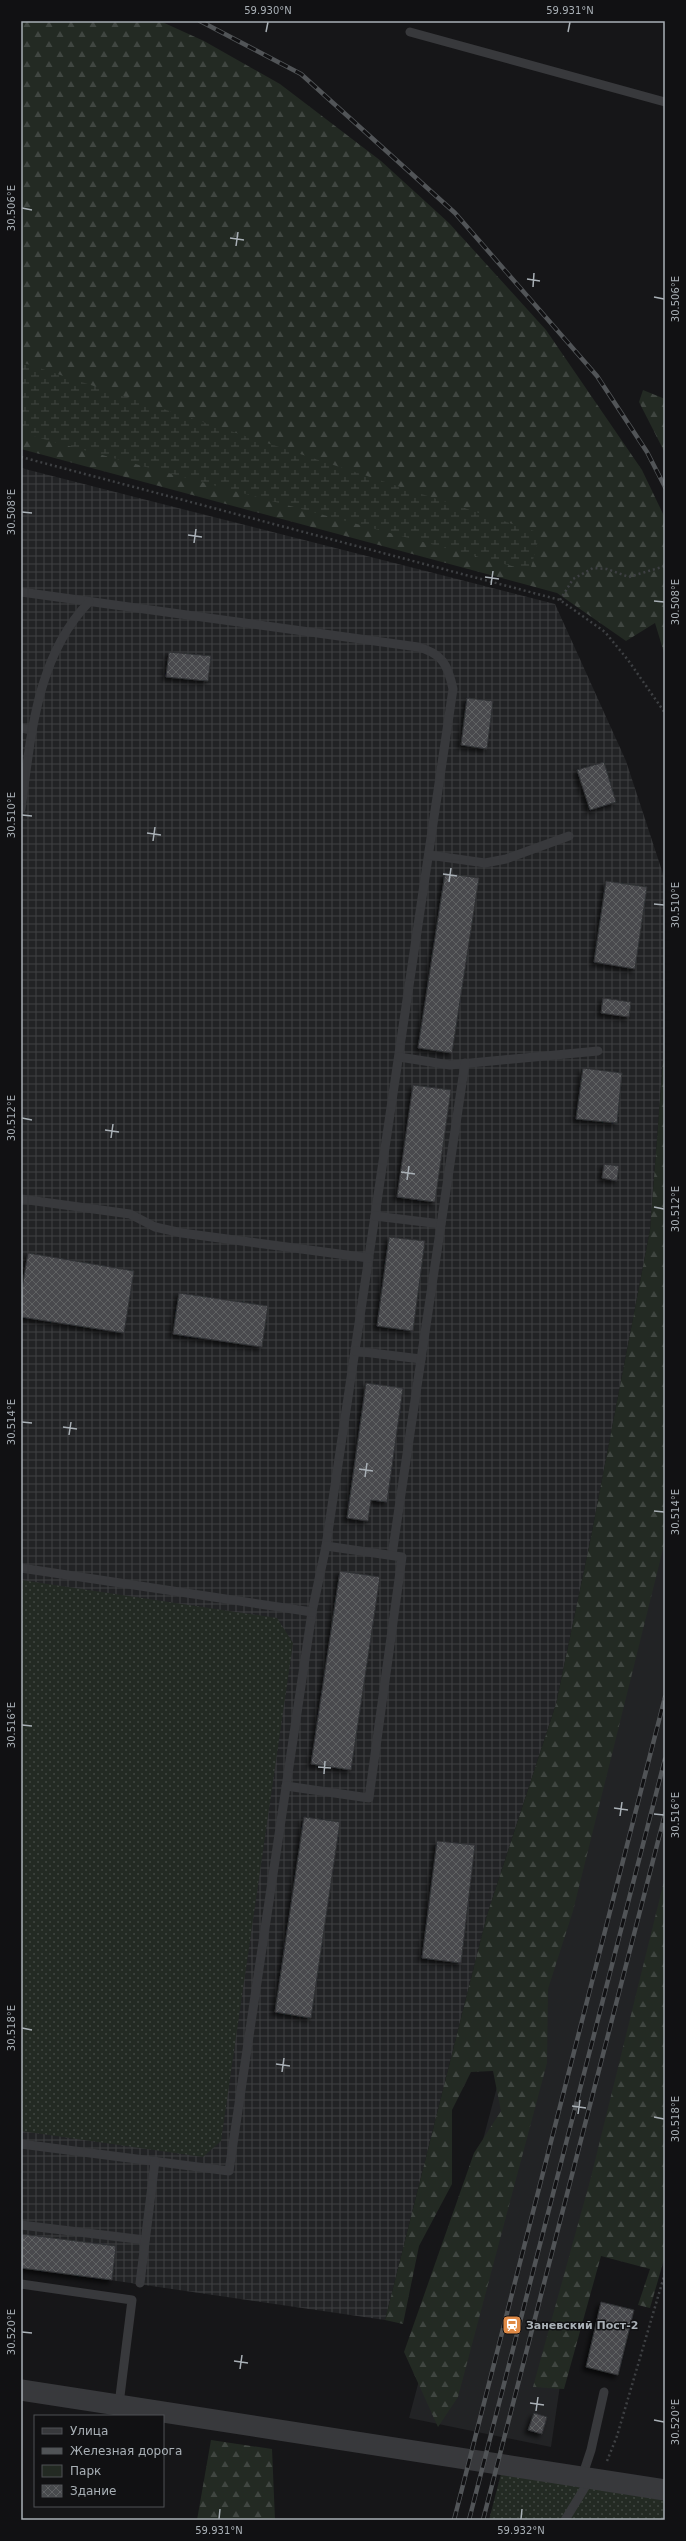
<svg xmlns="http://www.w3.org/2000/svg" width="686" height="2541" font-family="'DejaVu Sans',sans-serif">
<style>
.built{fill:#222325}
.industrial{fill:url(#industrial-grid)}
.green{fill:url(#green-dots)}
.forest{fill:url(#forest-firs)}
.wetland{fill:url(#wetland-marsh)}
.building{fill:url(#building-cross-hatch);stroke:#303134;filter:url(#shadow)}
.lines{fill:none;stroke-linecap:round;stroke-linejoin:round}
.path{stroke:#3e4043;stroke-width:2.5;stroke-dasharray:2 3;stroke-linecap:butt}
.service{stroke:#38393c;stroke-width:9}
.tertiary{stroke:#38393c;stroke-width:21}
.rail-casing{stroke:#515457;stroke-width:4.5}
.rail{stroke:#111113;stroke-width:3;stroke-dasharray:9;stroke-linecap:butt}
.ticks{fill:none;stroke:#a9b0b6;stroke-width:1.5}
.labels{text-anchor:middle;stroke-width:3;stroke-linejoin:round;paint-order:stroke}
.poi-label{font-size:11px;font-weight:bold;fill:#a9b0b6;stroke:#111113;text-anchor:start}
.neatline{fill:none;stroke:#a9b0b6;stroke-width:1.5}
.ticks-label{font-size:10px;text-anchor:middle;fill:#a9b0b6}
</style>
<defs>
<pattern id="industrial-grid" width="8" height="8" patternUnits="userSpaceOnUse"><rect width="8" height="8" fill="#222325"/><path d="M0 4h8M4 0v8" fill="none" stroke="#3f4042"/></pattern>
<pattern id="green-dots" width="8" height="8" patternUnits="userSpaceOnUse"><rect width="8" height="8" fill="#232a23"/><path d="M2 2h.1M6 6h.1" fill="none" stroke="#404641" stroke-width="1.8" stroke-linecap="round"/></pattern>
<pattern id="forest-firs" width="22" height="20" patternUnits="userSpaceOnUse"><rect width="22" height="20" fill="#232a23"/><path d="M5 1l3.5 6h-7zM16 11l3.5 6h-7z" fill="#404641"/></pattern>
<pattern id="wetland-marsh" width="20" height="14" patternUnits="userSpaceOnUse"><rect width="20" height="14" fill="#232a23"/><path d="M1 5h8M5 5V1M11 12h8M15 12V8" fill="none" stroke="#404641"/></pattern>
<pattern id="building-cross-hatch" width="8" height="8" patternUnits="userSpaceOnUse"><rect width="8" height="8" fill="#484a4d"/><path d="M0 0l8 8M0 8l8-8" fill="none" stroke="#606264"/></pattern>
<filter id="shadow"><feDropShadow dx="-3.5" dy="3.5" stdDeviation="2" flood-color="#0009"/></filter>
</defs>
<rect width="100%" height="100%" fill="#161618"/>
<polygon class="built" points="665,1455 665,1951 576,2277 551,2447 409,2418"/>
<polygon class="industrial" points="21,468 555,604 626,761 665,880 665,1034 650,1230 590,1542 556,1704 487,1915 385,2320 21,2267"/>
<g class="green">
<polygon points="21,1580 277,1618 293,1643 221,2141 203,2157 21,2131"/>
<polygon points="502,2470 665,2498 665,2520 489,2520"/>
</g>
<g class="forest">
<polygon points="21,21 160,21 204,41 280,84 381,161 449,223 546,330 642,470 665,518 665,656 655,623 626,641 557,593 21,449"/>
<polygon points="643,390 665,399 665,453 639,402"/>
<polygon points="665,1034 665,1541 573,1911 548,1989 547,2063 458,2397 438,2427 404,2352 474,2153 501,2111 493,2071 471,2072 452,2110 452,2184 419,2246 403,2324 385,2320 487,1915 556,1704 590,1542 650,1230"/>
<polygon points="665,1877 665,2256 650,2308 638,2305 650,2269 601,2256 564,2389 533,2387 591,2177"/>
<polygon points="211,2440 272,2449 275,2520 197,2520"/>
</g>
<polygon class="wetland" points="21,362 540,533 530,571 21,433"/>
<g class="building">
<polygon points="169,652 211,656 208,681 166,677"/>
<polygon points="467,698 493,701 487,749 461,745"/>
<polygon points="604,762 616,802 590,810 577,770"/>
<polygon points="445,873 479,878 452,1053 418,1048"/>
<polygon points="606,881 647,887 635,969 594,962"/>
<polygon points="603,998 631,1002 629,1017 601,1013"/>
<polygon points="583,1068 622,1073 617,1123 576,1119"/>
<polygon points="413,1085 451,1090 435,1202 397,1197"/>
<polygon points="604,1164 619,1166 617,1181 602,1178"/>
<polygon points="389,1237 425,1241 413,1331 377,1326"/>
<polygon points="28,1253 134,1271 124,1333 21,1317 21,1295"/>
<polygon points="179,1293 268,1306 262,1347 173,1334"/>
<polygon points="366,1383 403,1388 387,1502 371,1500 368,1521 347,1518"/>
<polygon points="340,1571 380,1577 351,1770 311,1764"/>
<polygon points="304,1817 340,1822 311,2018 275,2012"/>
<polygon points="437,1841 475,1845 461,1963 422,1958"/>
<polygon points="21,2234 116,2246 112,2280 21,2268"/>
<polygon points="601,2302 634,2310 618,2375 586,2367"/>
<polygon points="534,2413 547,2417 542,2434 528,2430"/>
</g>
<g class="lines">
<g class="path">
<polyline points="21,457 560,600 605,632 628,660 665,713"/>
<polyline points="560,600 573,579 593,568 607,569 629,577 665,566"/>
<polyline points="607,2461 617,2436 665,2273"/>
</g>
<g class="service">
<polyline points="410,32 665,102"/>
<path d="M21,592L418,647C442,653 448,665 453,689L326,1546L312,1612L229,2171L21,2144"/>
<polyline points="21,728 32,730"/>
<path d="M21,809C31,737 36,657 89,602"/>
<polyline points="429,855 485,863 506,859 569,836"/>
<polyline points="399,1057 450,1065 598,1051"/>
<polyline points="21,1199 130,1214 155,1227 182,1233 369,1258"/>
<polyline points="375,1216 441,1224"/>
<polyline points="355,1351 421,1359"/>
<polyline points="392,1555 465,1063"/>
<polyline points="21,1568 312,1612"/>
<polyline points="286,1786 369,1798 402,1557 326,1546"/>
<polyline points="21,2225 145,2240"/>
<polyline points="140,2283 155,2161"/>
<polyline points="21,2284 132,2300 119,2404"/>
<polyline points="582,2477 591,2450 604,2392"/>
<polyline points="565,2520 590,2479"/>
</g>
<polyline class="tertiary" points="21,2390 665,2490"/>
<g class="rail-casing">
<g id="rail">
<polyline points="200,21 301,74 455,213 597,376 647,452 665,487"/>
<polyline points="454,2520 665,1697"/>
<polyline points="469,2520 665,1759"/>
<polyline points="483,2520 665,1814"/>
</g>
</g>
<use href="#rail" class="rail"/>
</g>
<path class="ticks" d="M266,32L268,22M568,32L570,22M22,208L32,210M230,238L244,240M236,246L238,232M527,279L540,281M533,287L534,273M654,297L664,299M22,512L32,513M188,535L202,537M194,543L196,529M485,577L499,579M491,585L493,571M654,601L664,602M22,815L32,816M147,833L161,835M153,841L155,827M443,874L457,876M449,882L451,868M654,904L664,905M22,1118L32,1120M105,1130L119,1132M111,1138L113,1124M401,1172L415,1174M407,1180L409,1166M654,1207L664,1209M22,1422L32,1423M63,1427L77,1429M69,1435L71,1422M359,1469L373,1471M365,1477L367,1463M654,1511L664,1512M22,1725L32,1726M318,1767L331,1768M324,1774L325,1761M614,1808L628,1810M654,1814L664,1815M620,1816L622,1802M22,2028L32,2030M276,2064L290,2066M282,2072L284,2058M572,2106L586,2108M578,2114L580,2100M654,2117L664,2119M22,2332L32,2333M234,2361L248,2363M240,2369L242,2355M530,2403L544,2405M536,2411L538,2397M654,2420L664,2422M219,2519L220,2509M521,2519L522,2509"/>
<defs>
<g id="station-square" transform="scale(1)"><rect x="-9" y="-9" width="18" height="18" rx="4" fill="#e08a46" stroke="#111113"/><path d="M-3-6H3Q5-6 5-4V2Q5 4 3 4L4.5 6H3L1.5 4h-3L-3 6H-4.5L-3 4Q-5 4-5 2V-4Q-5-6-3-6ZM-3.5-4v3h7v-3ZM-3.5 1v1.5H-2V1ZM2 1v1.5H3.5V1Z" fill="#fff"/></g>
</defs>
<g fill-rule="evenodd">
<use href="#station-square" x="512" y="2325"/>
</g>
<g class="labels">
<g class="poi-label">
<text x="526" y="2329">Заневский Пост-2</text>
</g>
</g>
<rect width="686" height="2541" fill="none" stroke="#111113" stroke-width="44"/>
<rect x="34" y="2415" width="130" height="92" fill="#111113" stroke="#4e5154"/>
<rect x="42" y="2428" width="20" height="6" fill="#38393c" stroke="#4e5154"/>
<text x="70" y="2435" font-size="12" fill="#a9b0b6">Улица</text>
<rect x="42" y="2448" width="20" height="6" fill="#515457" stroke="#4e5154"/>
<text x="70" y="2455" font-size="12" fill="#a9b0b6">Железная дорога</text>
<rect x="42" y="2465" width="20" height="12" fill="#232a23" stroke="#4e5154"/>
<text x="70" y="2475" font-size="12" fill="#a9b0b6">Парк</text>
<rect x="42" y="2485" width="20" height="12" fill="url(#building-cross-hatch)" stroke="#4e5154"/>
<text x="70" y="2495" font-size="12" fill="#a9b0b6">Здание</text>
<rect x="22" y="22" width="642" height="2497" class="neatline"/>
<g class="ticks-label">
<text x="268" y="14">59.930°N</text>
<text x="570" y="14">59.931°N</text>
<text transform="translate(11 208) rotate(-90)" y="4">30.506°E</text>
<text transform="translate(675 299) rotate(-90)" y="4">30.506°E</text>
<text transform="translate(11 512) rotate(-90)" y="4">30.508°E</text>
<text transform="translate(675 602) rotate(-90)" y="4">30.508°E</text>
<text transform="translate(11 815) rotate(-90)" y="4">30.510°E</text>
<text transform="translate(675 905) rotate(-90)" y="4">30.510°E</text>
<text transform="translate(11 1118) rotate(-90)" y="4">30.512°E</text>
<text transform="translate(675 1209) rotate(-90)" y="4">30.512°E</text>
<text transform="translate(11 1422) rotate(-90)" y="4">30.514°E</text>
<text transform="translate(675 1512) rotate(-90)" y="4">30.514°E</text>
<text transform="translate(11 1725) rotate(-90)" y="4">30.516°E</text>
<text transform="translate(675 1815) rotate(-90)" y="4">30.516°E</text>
<text transform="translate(11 2028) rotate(-90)" y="4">30.518°E</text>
<text transform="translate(675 2119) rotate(-90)" y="4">30.518°E</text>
<text transform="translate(11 2332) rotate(-90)" y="4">30.520°E</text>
<text transform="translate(675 2422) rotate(-90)" y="4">30.520°E</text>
<text x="219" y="2534">59.931°N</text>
<text x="521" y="2534">59.932°N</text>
</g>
</svg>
